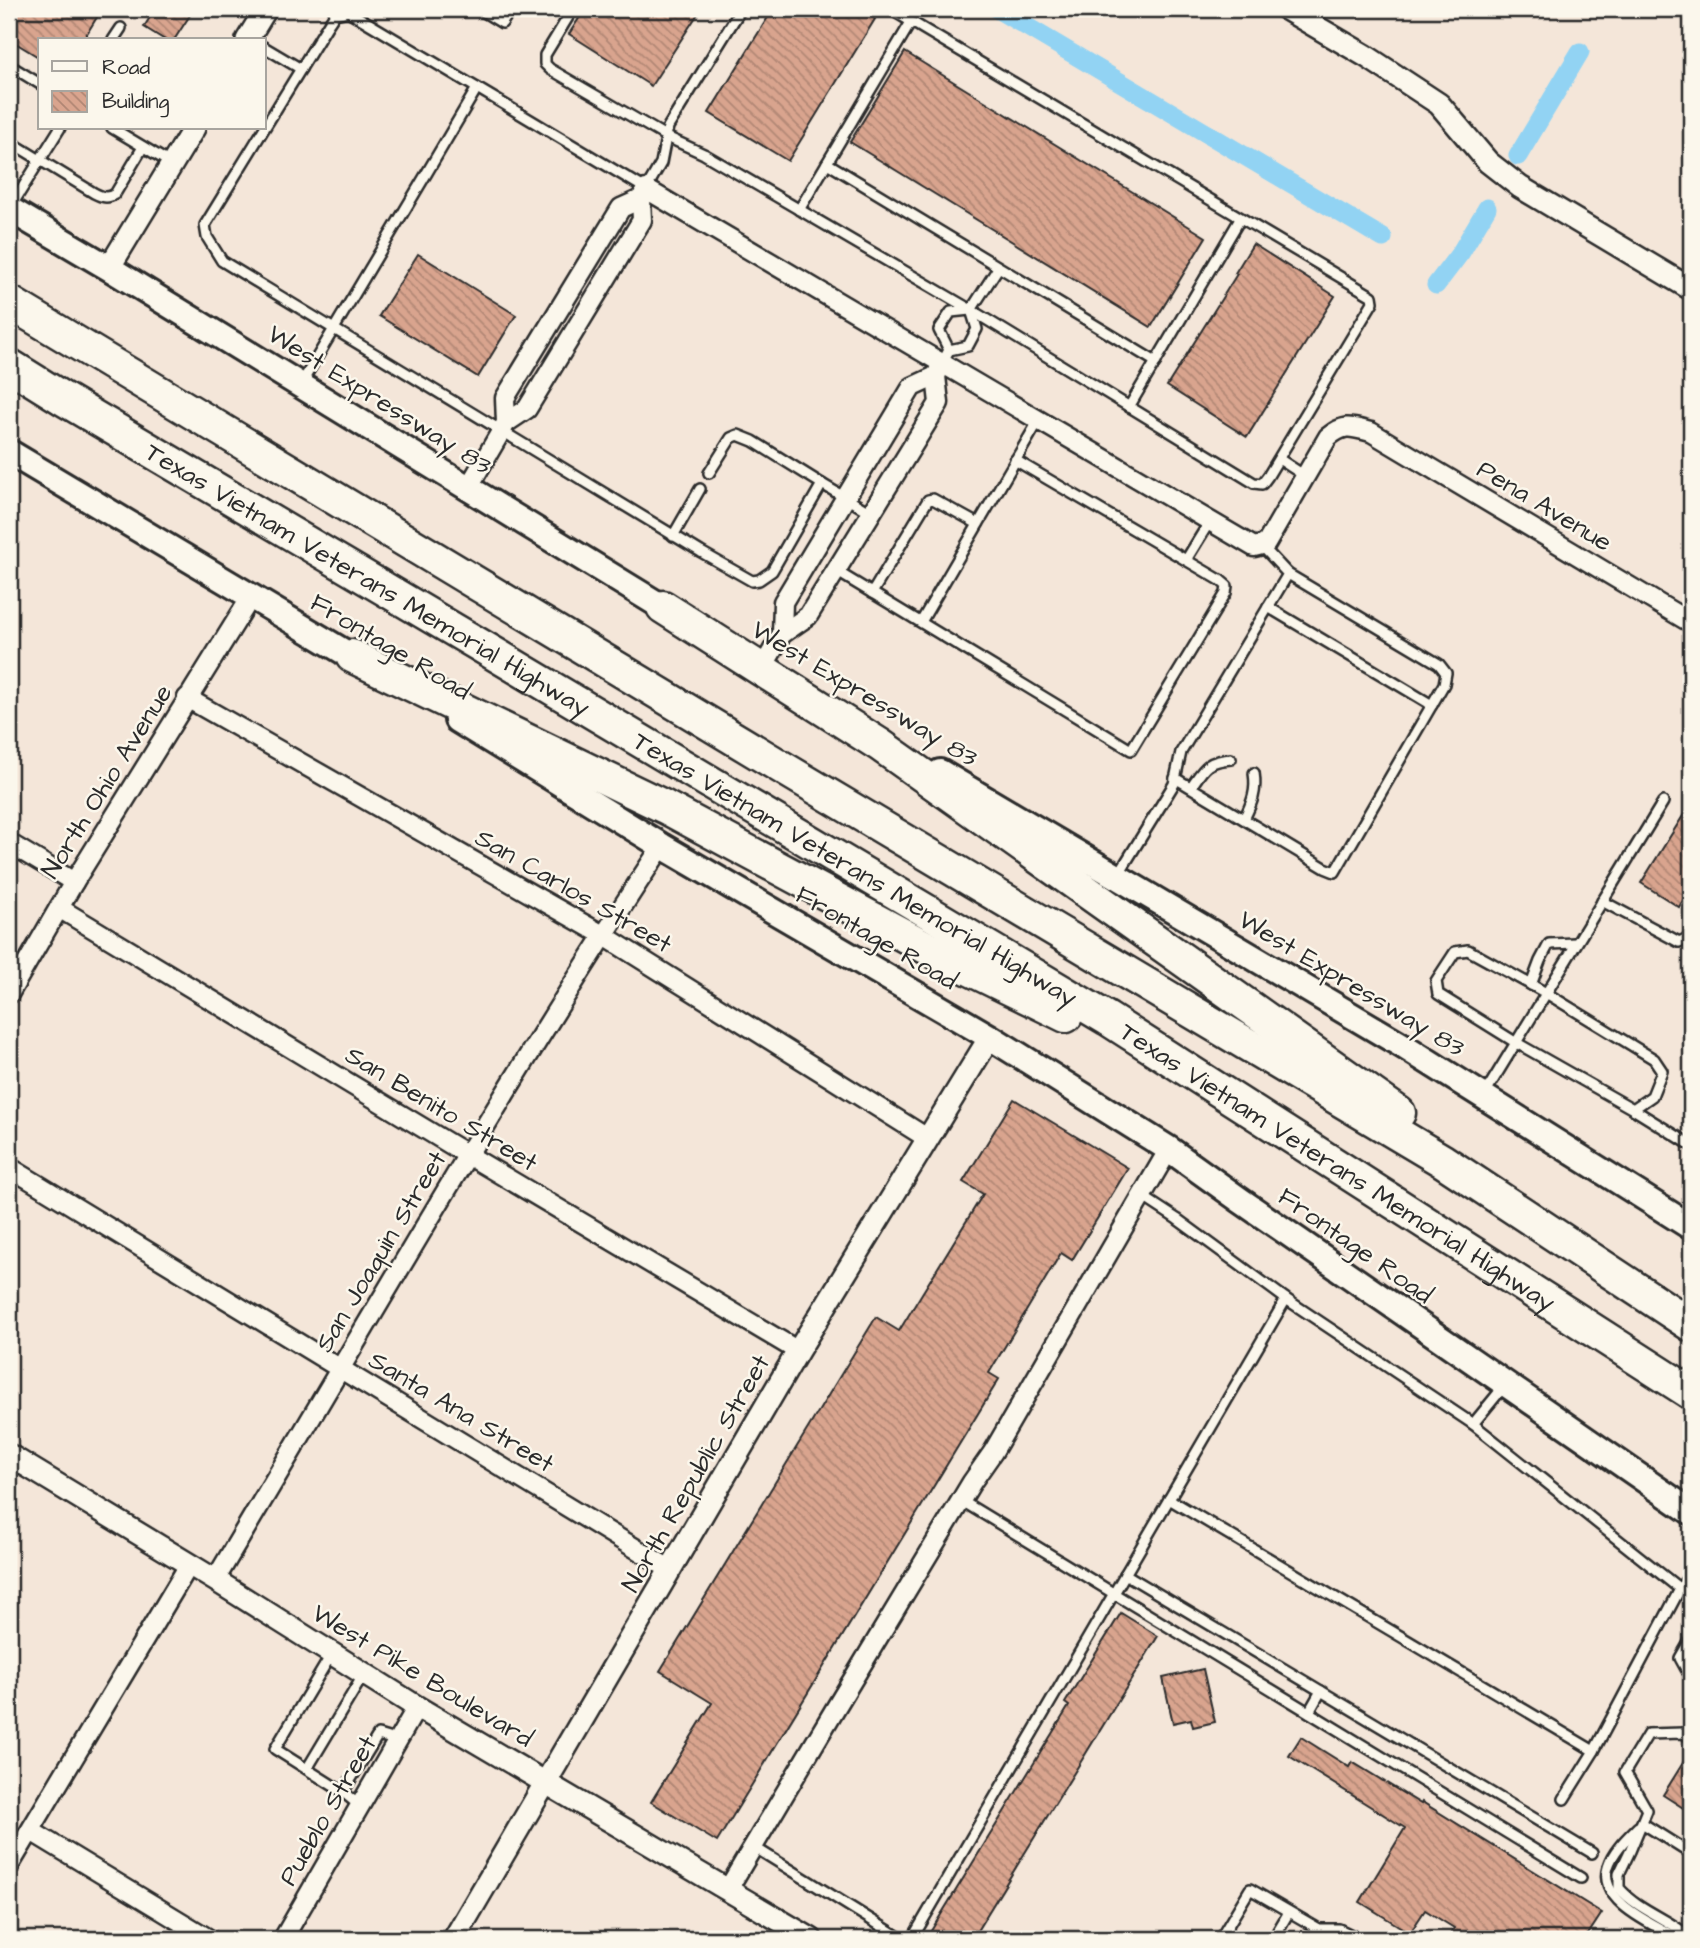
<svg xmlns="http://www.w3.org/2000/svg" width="1700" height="1948" font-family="'Architects Daughter',sans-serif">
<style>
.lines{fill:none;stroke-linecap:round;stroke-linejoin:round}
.canal{stroke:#92d3f3;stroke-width:19}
.building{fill:url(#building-back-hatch);stroke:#2b2b2b;stroke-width:2}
.service-casing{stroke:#2b2b2b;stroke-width:14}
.minor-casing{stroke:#2b2b2b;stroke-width:23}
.tertiary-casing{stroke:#2b2b2b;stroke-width:26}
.secondary-casing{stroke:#2b2b2b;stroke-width:30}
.motorway-casing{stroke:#2b2b2b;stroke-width:37}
.service{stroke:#fbf7ec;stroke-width:9}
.minor{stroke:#fbf7ec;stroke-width:18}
.tertiary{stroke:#fbf7ec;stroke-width:21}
.secondary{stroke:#fbf7ec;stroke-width:24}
.motorway{stroke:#fbf7ec;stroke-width:32}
.labels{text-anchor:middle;stroke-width:5;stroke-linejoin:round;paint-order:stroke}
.street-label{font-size:26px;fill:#2b2b2b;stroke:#fbf7ec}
</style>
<defs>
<pattern id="building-back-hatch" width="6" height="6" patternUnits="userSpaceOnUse" patternTransform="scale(1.75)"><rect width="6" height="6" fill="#d9a48e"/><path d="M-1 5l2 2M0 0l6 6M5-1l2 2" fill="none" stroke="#b08674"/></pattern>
</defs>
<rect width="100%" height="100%" fill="#f4e6d9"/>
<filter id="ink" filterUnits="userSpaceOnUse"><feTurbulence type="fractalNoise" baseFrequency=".0143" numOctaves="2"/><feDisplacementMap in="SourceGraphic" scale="14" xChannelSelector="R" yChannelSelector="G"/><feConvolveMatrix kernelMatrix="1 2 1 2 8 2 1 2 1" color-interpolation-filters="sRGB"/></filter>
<g filter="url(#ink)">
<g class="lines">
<g class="canal">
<polyline points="997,9 1383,238"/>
<polyline points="1518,156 1580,52"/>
<polyline points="1436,285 1461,252 1487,208"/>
</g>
</g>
<g class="building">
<polygon points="9,9 102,9 83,40 40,40 40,58 9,39"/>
<polygon points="155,9 194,9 174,40 165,40 144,27"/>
<polygon points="585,9 701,9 651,86 569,34"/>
<polygon points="773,9 858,9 875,19 788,161 709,113"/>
<polygon points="905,52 1206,237 1151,327 850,142"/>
<polygon points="1253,244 1335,296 1247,437 1167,386 1237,274 1235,273"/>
<polygon points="418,254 516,315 478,377 379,316"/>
<polygon points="1691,803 1691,887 1679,907 1641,883"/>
<polygon points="1014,1099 1128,1168 1072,1260 1061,1253 989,1373 999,1379 717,1842 651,1802 712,1703 660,1671 876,1317 899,1331 983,1194 963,1182"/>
<polygon points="1121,1613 1158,1636 972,1939 926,1939 1069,1706 1065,1703"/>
<polygon points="1203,1669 1215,1722 1193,1727 1191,1719 1173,1723 1163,1678"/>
<polygon points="1301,1737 1349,1767 1352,1762 1421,1804 1422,1802 1602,1913 1585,1939 1447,1939 1454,1928 1425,1910 1410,1933 1360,1902 1405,1828 1289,1756"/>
<polygon points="1691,1750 1691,1813 1663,1795"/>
</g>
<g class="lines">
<g class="service-casing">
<g id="service">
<polyline points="479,9 502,23 511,9"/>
<polyline points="573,9 545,55 545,64 550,69 667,137 704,154 971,310 1254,483 1262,484 1268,476 1373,302 1372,296 890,9"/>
<polyline points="113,40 121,28"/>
<polyline points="264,47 301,69"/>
<polyline points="9,65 40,84"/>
<polyline points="477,88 646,189 661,163 668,127 741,9"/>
<polyline points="112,128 172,164"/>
<path d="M9,141L94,193C102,197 107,199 115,194L143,147"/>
<polyline points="827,163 1156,362"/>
<polyline points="10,208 60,128"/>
<polyline points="799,210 911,22"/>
<polyline points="971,310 998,268"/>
<polyline points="949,350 968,346 977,329 971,310"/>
<polyline points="942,363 949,350 939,330 951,312 970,310"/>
<path d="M301,384C360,285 419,187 477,88L348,11L335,14L329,23L205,225L207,237L222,261L701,552L752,581L759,580L772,571L822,484L753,441L738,435L731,438L709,473"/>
<polyline points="1129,407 1240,219"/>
<polyline points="1279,459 1305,476"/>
<polyline points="822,484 871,513"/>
<polyline points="673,536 700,489"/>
<polyline points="1186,560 1210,521"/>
<polyline points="836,571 1131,750 1226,593 1227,586 1220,580 1015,460"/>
<polyline points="872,593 928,500 933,499 978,524"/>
<polyline points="1268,607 1432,705"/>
<polyline points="921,622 1039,420"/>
<polyline points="1175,778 1325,868 1335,872 1444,684 1446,673 1439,664 1288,574"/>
<path d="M1191,787C1204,768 1206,761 1231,759"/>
<path d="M1244,819C1252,803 1257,791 1254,773"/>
<polyline points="1118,875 1174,784 1181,752 1288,574 1261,545"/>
<polyline points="1602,901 1679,942 1691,937"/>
<polygon points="1468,950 1546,993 1654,1059 1662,1071 1652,1096 1633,1109 1515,1042 1438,994 1436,981 1455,952"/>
<polyline points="1531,985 1540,961 1549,944 1576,943"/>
<polyline points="1484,1095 1663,802"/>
<polyline points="1633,1109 1691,1145"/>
<polyline points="1142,1196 1177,1219 1286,1299 1473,1424 1680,1589 1691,1573"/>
<polyline points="1473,1424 1505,1385"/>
<polyline points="1169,1499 1594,1751 1564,1799"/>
<polyline points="962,1501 1581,1878"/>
<polyline points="1125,1574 1592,1853"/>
<polyline points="1691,1639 1680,1658 1691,1678"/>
<polyline points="331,1655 275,1749 343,1792 360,1806"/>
<polyline points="1309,1712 1321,1691"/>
<path d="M1691,1738L1683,1733L1648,1734L1625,1772L1647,1810L1630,1851L1619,1874V1888C1638,1910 1669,1919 1691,1938"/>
<polyline points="1594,1751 1680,1589"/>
<polyline points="307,1769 364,1674"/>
<polyline points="343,1792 378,1735 398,1741"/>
<polyline points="1642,1823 1691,1854"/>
<path d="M1638,1827C1627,1838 1613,1851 1608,1867C1597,1902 1655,1925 1679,1939"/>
<polyline points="754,1847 902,1939"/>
<polyline points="912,1939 1286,1299"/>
<polyline points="1220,1939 1250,1889 1319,1929 1339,1929 1360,1939"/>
<polyline points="1273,1939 1289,1912"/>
</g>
</g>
<g class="minor-casing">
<g id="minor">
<polyline points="506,423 505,398 621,208 641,199"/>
<path d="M468,488L506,423L527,409L642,220L641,199L646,189L1254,547L1266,544L1328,437C1345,423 1351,427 1371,432L1691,623"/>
<polyline points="782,634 783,602 912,387 936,376"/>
<polyline points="763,667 782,634 808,616 939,403 936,376 942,363"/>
<polyline points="187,698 603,935 927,1138"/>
<polyline points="9,843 74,882"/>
<polyline points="59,908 468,1155 798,1351"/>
<polyline points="9,994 74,882 251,597"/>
<polyline points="9,1167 671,1570"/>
<path d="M215,1580C362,1334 504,1085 662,846"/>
<polyline points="31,1831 209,1939"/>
<polyline points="9,1866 189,1565"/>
<polyline points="728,1889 835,1709 972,1482 993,1452 1169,1149"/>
<polyline points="283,1939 417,1707"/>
</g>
</g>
<g class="tertiary-casing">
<g id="tertiary">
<polyline points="1286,9 1366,56 1439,104 1488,162 1520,187 1691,289"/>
<polyline points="247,40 266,9"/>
<polyline points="109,268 194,128"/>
<polyline points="9,1455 215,1580 417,1707 811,1939"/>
<polyline points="454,1939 798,1351 990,1037"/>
</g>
</g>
<g class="secondary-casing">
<g id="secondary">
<polyline points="9,209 109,268 677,616"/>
<polyline points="9,452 366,665"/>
<polyline points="457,720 662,846 990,1037 1169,1149 1240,1200 1691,1512"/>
<polyline points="940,772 1405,1047 1691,1227"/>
</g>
</g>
<g class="motorway-casing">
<g id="motorway">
<polyline points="9,302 778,765 1443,1161 1691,1325"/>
<path id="s1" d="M9,365L62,398L493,653L1108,1019L1691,1393"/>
<polyline points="663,607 880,745 1399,1113"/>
<polyline points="352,656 665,807 933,951 1066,1016"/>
</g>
</g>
<use href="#service" class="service"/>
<use href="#minor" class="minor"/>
<use href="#tertiary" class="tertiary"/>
<use href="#secondary" class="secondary"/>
<use href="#motorway" class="motorway"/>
</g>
</g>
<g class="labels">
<g class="street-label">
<text transform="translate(380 399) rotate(32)" y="9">West Expressway 83</text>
<text transform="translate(1545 505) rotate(31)" y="9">Pena Avenue</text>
<text dy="9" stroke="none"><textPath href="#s1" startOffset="418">Texas Vietnam Veterans Memorial Highway</textPath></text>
<text transform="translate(391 646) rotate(31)" y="9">Frontage Road</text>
<text transform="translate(865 693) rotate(31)" y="9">West Expressway 83</text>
<text transform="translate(106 781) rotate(-58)" y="9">North Ohio Avenue</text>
<text dy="9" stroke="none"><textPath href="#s1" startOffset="985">Texas Vietnam Veterans Memorial Highway</textPath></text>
<text transform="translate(574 890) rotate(30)" y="9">San Carlos Street</text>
<text transform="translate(877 937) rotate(30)" y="9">Frontage Road</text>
<text transform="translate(1352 983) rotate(31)" y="9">West Expressway 83</text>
<text transform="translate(442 1108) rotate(31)" y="9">San Benito Street</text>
<text dy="9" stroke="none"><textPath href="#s1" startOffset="1552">Texas Vietnam Veterans Memorial Highway</textPath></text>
<text transform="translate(1356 1245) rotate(35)" y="9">Frontage Road</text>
<text transform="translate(380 1251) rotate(-59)" y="9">San Joaquin Street</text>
<text transform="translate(462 1411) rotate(31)" y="9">Santa Ana Street</text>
<text transform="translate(695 1473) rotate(-60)" y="9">North Republic Street</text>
<text transform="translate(423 1675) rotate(31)" y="9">West Pike Boulevard</text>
<text transform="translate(327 1810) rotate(-60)" y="9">Pueblo Street</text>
</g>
</g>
<rect width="1700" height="1948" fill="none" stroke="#fbf7ec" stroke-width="35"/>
<rect x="18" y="18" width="1665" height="1913" fill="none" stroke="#2b2b2b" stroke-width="2.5" filter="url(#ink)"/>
<rect x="38" y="38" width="228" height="91" fill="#fbf7ec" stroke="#a8a59f" stroke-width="2"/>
<rect x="52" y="61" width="35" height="10" fill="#fbf7ec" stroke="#a8a59f" stroke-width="2"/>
<text x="102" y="74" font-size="21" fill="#2b2b2b">Road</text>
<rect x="52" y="91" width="35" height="21" fill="url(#building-back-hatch)" stroke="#a8a59f" stroke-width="2"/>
<text x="102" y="108" font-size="21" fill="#2b2b2b">Building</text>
</svg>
